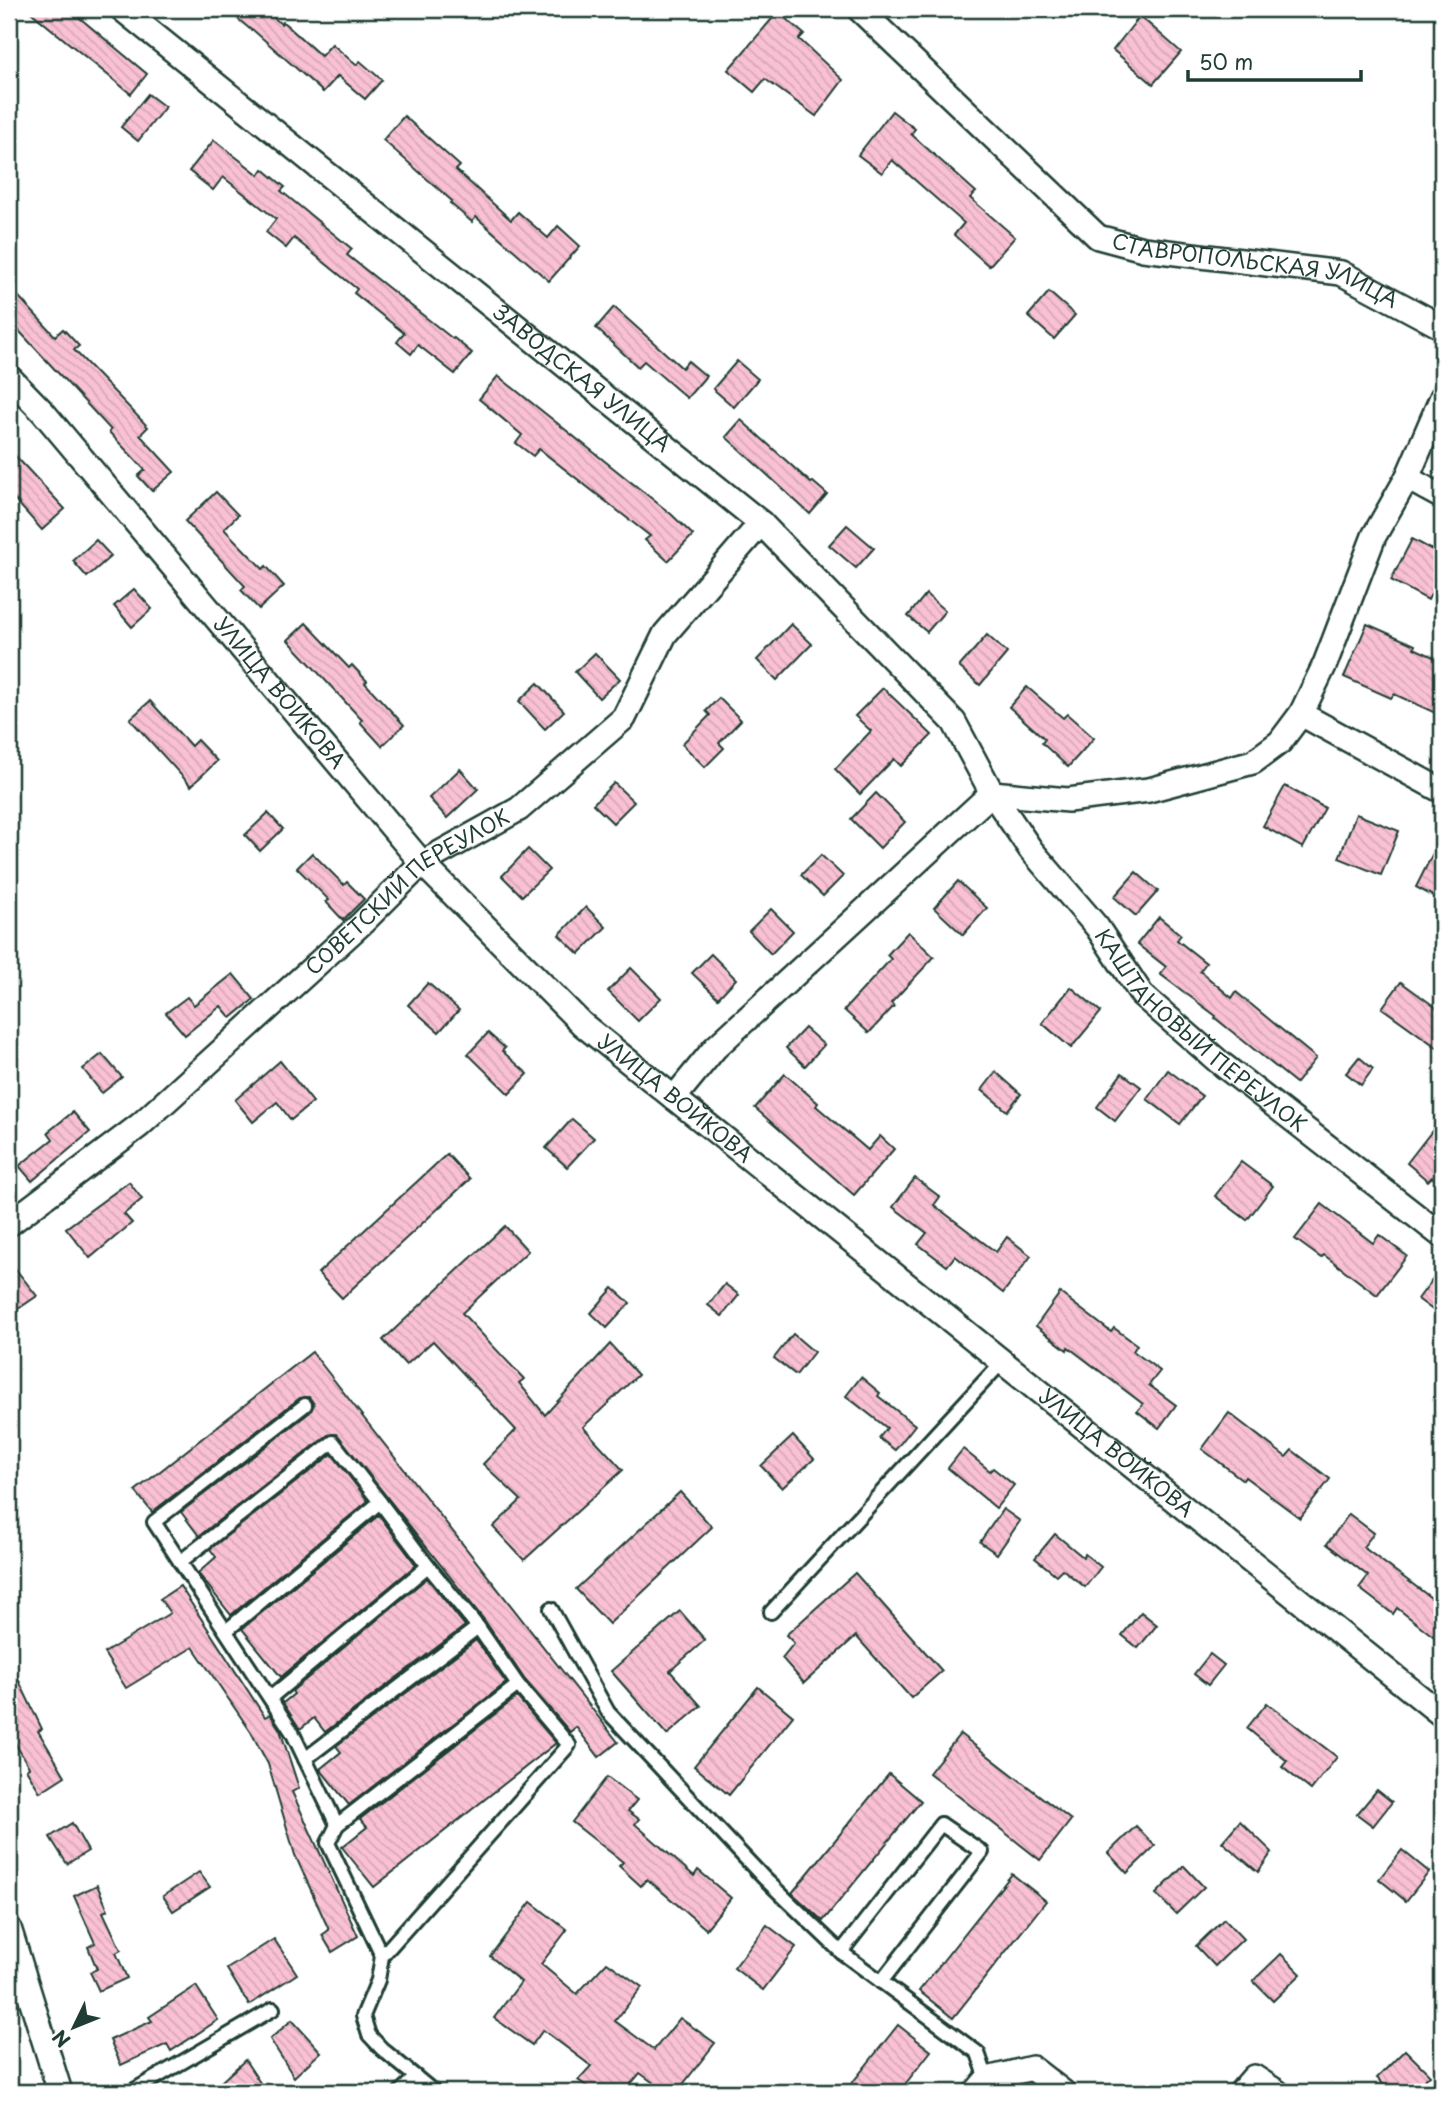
<svg xmlns="http://www.w3.org/2000/svg" width="1451" height="2101" font-family="'Playpen Sans',sans-serif">
<style>
.building{fill:url(#building-back-hatch);stroke:#1f3d34;stroke-width:2}
.lines{fill:none;stroke-linecap:round;stroke-linejoin:round}
.lane-casing{stroke:#1f3d34;stroke-width:18}
.street-casing{stroke:#1f3d34;stroke-width:28}
.lane{stroke:#fff;stroke-width:12}
.street{stroke:#fff;stroke-width:23}
.labels{text-anchor:middle;stroke-width:5;stroke-linejoin:round;paint-order:stroke}
.street-label{font-size:21px;fill:#1f3d34;stroke:#fff}
</style>
<defs>
<pattern id="building-back-hatch" width="6" height="6" patternUnits="userSpaceOnUse" patternTransform="scale(1.75)"><rect width="6" height="6" fill="#fac1d4"/><path d="M-1 5l2 2M0 0l6 6M5-1l2 2" fill="none" stroke="#d6a7b7"/></pattern>
</defs>
<rect width="100%" height="100%" fill="#fff"/>
<filter id="ink" filterUnits="userSpaceOnUse"><feTurbulence type="fractalNoise" baseFrequency=".0143" numOctaves="2"/><feDisplacementMap in="SourceGraphic" scale="14" xChannelSelector="R" yChannelSelector="G"/><feConvolveMatrix kernelMatrix="1 2 1 2 8 2 1 2 1" color-interpolation-filters="sRGB"/></filter>
<g filter="url(#ink)">
<g class="building">
<polygon points="27,9 69,9 147,74 131,94"/>
<polygon points="226,9 269,9 267,12 281,24 283,22 321,56 332,44 356,65 360,61 382,80 365,99 338,76 323,92 252,29 251,30"/>
<polygon points="778,12 804,34 799,39 843,80 816,116 765,79 754,92 728,70"/>
<polygon points="1140,16 1181,52 1153,84 1113,50"/>
<polygon points="148,94 165,107 138,141 121,127"/>
<polygon points="892,111 915,129 911,134 976,192 970,198 1015,237 989,266 954,235 964,223 892,160 882,173 858,155"/>
<polygon points="404,116 460,166 456,170 511,220 518,212 548,238 558,226 580,246 549,281 476,217 472,222 450,203 452,201 383,140"/>
<polygon points="214,140 259,175 263,169 285,187 281,191 352,249 347,255 453,339 454,338 472,353 455,374 418,345 411,354 397,342 404,333 354,293 357,289 294,238 286,248 266,232 276,219 223,177 213,190 189,171"/>
<polygon points="1049,292 1075,315 1054,339 1028,316"/>
<polygon points="19,297 55,336 63,329 79,346 74,350 148,427 140,435 174,472 152,491 138,476 145,470 109,432 111,430 9,320 9,306"/>
<polygon points="614,307 682,368 688,361 706,376 687,398 644,361 638,367 596,328"/>
<polygon points="737,361 758,379 734,407 713,389"/>
<polygon points="498,376 671,514 693,535 668,561 645,540 650,536 539,449 533,456 516,443 522,435 479,399"/>
<polygon points="741,420 811,483 813,482 827,494 810,514 726,437"/>
<polygon points="9,449 65,509 42,530 9,493"/>
<polygon points="216,492 238,515 224,529 263,569 266,566 284,586 259,609 241,590 245,586 185,521"/>
<polygon points="847,525 874,548 856,568 829,545"/>
<polygon points="1412,539 1442,555 1442,573 1428,600 1391,580"/>
<polygon points="96,540 111,556 87,577 73,561"/>
<polygon points="134,589 152,609 132,627 114,606"/>
<polygon points="926,594 945,611 927,632 908,616"/>
<polygon points="306,623 349,668 352,665 367,681 365,683 404,725 382,746 360,722 362,720 288,640"/>
<polygon points="791,624 812,644 777,680 757,660"/>
<polygon points="1367,624 1415,645 1414,648 1442,661 1442,716 1394,694 1391,698 1344,677"/>
<polygon points="987,635 1007,653 980,685 959,667"/>
<polygon points="595,653 620,679 599,698 575,672"/>
<polygon points="538,683 564,711 545,729 519,701"/>
<polygon points="1027,687 1063,718 1067,714 1094,738 1068,767 1042,743 1045,739 1009,707"/>
<polygon points="883,688 932,735 901,766 894,759 860,794 835,769 871,731 855,716"/>
<polygon points="719,698 741,720 719,743 724,748 705,767 682,744 710,715 706,711"/>
<polygon points="150,701 191,746 197,740 217,761 191,786 130,719"/>
<polygon points="460,769 478,789 447,818 429,798"/>
<polygon points="614,783 634,802 613,823 593,804"/>
<polygon points="1285,786 1325,808 1303,848 1263,826"/>
<polygon points="876,793 905,822 880,848 851,819"/>
<polygon points="268,813 283,829 260,851 245,835"/>
<polygon points="1356,814 1399,831 1381,875 1339,858"/>
<polygon points="1442,835 1442,901 1416,887"/>
<polygon points="528,849 549,870 522,896 502,876"/>
<polygon points="312,853 344,885 347,882 364,899 343,920 326,902 329,900 297,868"/>
<polygon points="821,855 843,876 823,896 801,875"/>
<polygon points="1136,872 1158,891 1136,916 1114,897"/>
<polygon points="958,881 987,908 963,935 934,908"/>
<polygon points="586,907 606,927 579,954 559,935"/>
<polygon points="771,909 793,931 771,954 749,931"/>
<polygon points="1159,917 1181,935 1177,940 1206,963 1200,971 1232,998 1236,992 1316,1058 1296,1083 1215,1018 1216,1016 1160,974 1166,967 1137,944"/>
<polygon points="908,932 934,957 891,1003 894,1006 869,1033 844,1010 891,959 887,955"/>
<polygon points="711,954 736,979 718,998 692,973"/>
<polygon points="631,968 661,998 638,1021 608,991"/>
<polygon points="233,974 254,999 231,1018 221,1006 185,1035 166,1013 187,997 194,1005"/>
<polygon points="1401,982 1442,1012 1442,1051 1382,1008"/>
<polygon points="428,983 459,1010 439,1032 408,1005"/>
<polygon points="1071,987 1101,1012 1071,1048 1042,1023"/>
<polygon points="805,1028 824,1045 805,1066 786,1048"/>
<polygon points="488,1033 505,1048 502,1051 528,1074 509,1094 468,1054"/>
<polygon points="102,1054 122,1077 102,1093 83,1069"/>
<polygon points="1359,1057 1373,1069 1361,1085 1346,1073"/>
<polygon points="280,1061 313,1102 291,1120 277,1102 253,1122 235,1100"/>
<polygon points="1168,1070 1202,1096 1180,1124 1147,1099"/>
<polygon points="996,1072 1021,1094 1007,1111 982,1090"/>
<polygon points="1122,1073 1141,1087 1115,1121 1097,1107"/>
<polygon points="785,1074 818,1103 816,1106 868,1150 880,1136 894,1149 854,1195 755,1108"/>
<polygon points="73,1112 90,1132 32,1181 19,1166 53,1139 48,1132"/>
<polygon points="1442,1118 1442,1185 1432,1177 1428,1181 1407,1163"/>
<polygon points="572,1119 594,1138 567,1167 546,1148"/>
<polygon points="447,1154 470,1179 342,1298 318,1273"/>
<polygon points="1241,1162 1273,1186 1247,1220 1215,1196"/>
<polygon points="915,1178 940,1197 934,1205 996,1252 1007,1237 1031,1256 1003,1293 955,1256 947,1266 918,1244 927,1233 893,1207"/>
<polygon points="129,1182 142,1199 124,1214 132,1223 90,1258 66,1228"/>
<polygon points="1322,1204 1373,1243 1379,1235 1407,1256 1377,1295 1324,1255 1321,1258 1295,1239"/>
<polygon points="505,1226 528,1251 462,1313 524,1379 519,1383 545,1415 610,1344 638,1375 583,1427 623,1470 524,1560 493,1527 521,1500 483,1464 516,1430 433,1341 406,1365 383,1340"/>
<polygon points="9,1261 37,1296 9,1315"/>
<polygon points="1442,1267 1442,1317 1418,1299"/>
<polygon points="725,1284 739,1295 722,1316 708,1305"/>
<polygon points="613,1288 630,1303 607,1328 591,1313"/>
<polygon points="1060,1293 1111,1332 1114,1328 1137,1345 1133,1351 1160,1371 1149,1385 1176,1405 1159,1428 1137,1411 1143,1404 1068,1347 1067,1350 1036,1326"/>
<polygon points="793,1334 814,1352 796,1375 774,1358"/>
<polygon points="312,1352 618,1742 599,1757 576,1727 570,1732 525,1680 485,1621 337,1434 328,1435 199,1536 181,1512 310,1412 314,1404 309,1397 300,1398 152,1512 135,1491"/>
<polygon points="861,1377 880,1393 878,1396 915,1425 895,1450 879,1438 887,1428 846,1396"/>
<polygon points="1229,1413 1286,1457 1292,1450 1330,1479 1300,1518 1245,1477 1243,1480 1202,1449"/>
<polygon points="793,1436 814,1459 782,1488 761,1466"/>
<polygon points="963,1449 990,1471 993,1468 1014,1485 996,1508 948,1468"/>
<polygon points="332,1454 368,1501 231,1615 198,1573 216,1557 210,1549"/>
<polygon points="680,1492 712,1527 609,1624 576,1589"/>
<polygon points="1003,1509 1020,1521 997,1554 980,1542"/>
<polygon points="1349,1514 1374,1533 1363,1547 1442,1606 1442,1643 1397,1608 1393,1614 1359,1588 1368,1576 1327,1544"/>
<polygon points="379,1515 416,1565 281,1677 242,1629"/>
<polygon points="1055,1534 1083,1557 1085,1554 1101,1567 1085,1587 1062,1569 1056,1575 1035,1558"/>
<polygon points="855,1573 942,1671 911,1698 856,1636 804,1683 782,1658 794,1643 786,1635"/>
<polygon points="427,1578 465,1626 325,1732 314,1718 300,1729 283,1703 294,1694 292,1691"/>
<polygon points="180,1586 265,1717 270,1714 280,1730 299,1788 292,1792 358,1936 332,1952 322,1935 329,1930 295,1855 268,1764 251,1732 193,1647 126,1688 104,1653 170,1613 160,1599"/>
<polygon points="680,1611 705,1640 670,1671 701,1706 667,1735 611,1671"/>
<polygon points="1141,1612 1157,1625 1138,1648 1122,1635"/>
<polygon points="476,1640 506,1683 349,1805 320,1769 341,1752 336,1746"/>
<polygon points="1210,1654 1224,1665 1208,1685 1194,1674"/>
<polygon points="9,1660 42,1729 38,1731 65,1776 40,1792 26,1769 29,1767 9,1733"/>
<polygon points="758,1687 793,1716 729,1795 694,1766"/>
<polygon points="517,1697 556,1743 374,1887 342,1847 367,1827 360,1819"/>
<polygon points="1267,1703 1337,1757 1311,1790 1282,1767 1287,1761 1247,1728"/>
<polygon points="960,1734 1071,1820 1040,1860 929,1773"/>
<polygon points="889,1774 921,1801 823,1921 792,1893"/>
<polygon points="607,1777 637,1800 628,1811 639,1819 635,1824 694,1876 698,1870 731,1898 706,1929 647,1879 641,1886 619,1866 623,1862 572,1822"/>
<polygon points="1377,1790 1392,1802 1373,1826 1357,1814"/>
<polygon points="1240,1821 1272,1852 1258,1872 1222,1842"/>
<polygon points="72,1823 88,1851 67,1864 50,1837"/>
<polygon points="1136,1826 1155,1846 1127,1873 1108,1853"/>
<polygon points="1402,1850 1429,1872 1406,1901 1379,1879"/>
<polygon points="1184,1866 1204,1887 1176,1914 1156,1894"/>
<polygon points="199,1872 210,1887 173,1911 163,1896"/>
<polygon points="1012,1874 1046,1901 953,2018 919,1991"/>
<polygon points="97,1885 108,1910 103,1912 121,1950 116,1953 127,1978 99,1991 90,1972 97,1969 88,1947 95,1943 74,1896"/>
<polygon points="531,1902 567,1930 541,1964 577,1994 607,1962 642,1987 615,2021 654,2050 680,2018 715,2043 677,2092 666,2092 640,2073 624,2092 595,2092 578,2080 591,2066 543,2030 532,2045 494,2018 521,1982 490,1956"/>
<polygon points="1224,1919 1243,1939 1215,1966 1196,1946"/>
<polygon points="767,1925 796,1947 763,1990 734,1968"/>
<polygon points="274,1939 297,1974 249,2005 227,1969"/>
<polygon points="1281,1954 1301,1974 1273,2001 1253,1981"/>
<polygon points="196,1986 218,2020 171,2051 167,2044 121,2065 110,2040 152,2021 149,2017"/>
<polygon points="292,2020 321,2052 294,2077 270,2039"/>
<polygon points="898,2025 931,2051 899,2092 845,2092"/>
<polygon points="1405,2050 1430,2075 1412,2092 1391,2092 1377,2078"/>
<polygon points="245,2060 266,2092 210,2092"/>
</g>
<g class="lines">
<g class="lane-casing">
<g id="lane">
<polyline points="305,1405 154,1522 292,1732 337,1825 328,1843 382,1956 378,1980 363,2016 369,2035 382,2049 434,2092"/>
<polyline points="180,1562 333,1442 380,1502"/>
<polyline points="551,1609 608,1712 764,1878 841,1952 978,2053 987,2079"/>
<polyline points="771,1612 1002,1362"/>
<polyline points="226,1631 380,1502 428,1566"/>
<polyline points="270,1698 428,1566 478,1627"/>
<polyline points="305,1759 478,1627 518,1685"/>
<polyline points="337,1825 518,1685 569,1745 382,1956"/>
<polyline points="841,1952 941,1824 982,1852 881,1982"/>
<polyline points="131,2092 273,2009"/>
<polyline points="400,2092 416,2077"/>
</g>
</g>
<g class="street-casing">
<g id="street">
<path id="s1" d="M122,9L761,523L954,722L992,793L1031,850L1097,927L1142,995L1219,1062L1442,1236"/>
<path id="s2" d="M859,9L1098,237L1143,249L1341,273L1442,327"/>
<path id="s3" d="M9,377L43,412L422,863L582,1024L1442,1715"/>
<polyline points="1407,478 1442,497"/>
<polyline points="1301,714 1442,791"/>
<polyline points="674,1098 715,1048 992,793 1068,800 1149,790 1253,762 1280,742 1301,714 1325,664 1374,536 1407,478 1442,397"/>
<path id="s4" d="M9,1224L140,1125L362,923L422,863L519,809L624,718L665,634L761,523"/>
<polyline points="9,1928 60,2092"/>
<polyline points="976,2092 987,2079 1032,2068 1063,2092"/>
<polyline points="1241,2092 1254,2077 1277,2092"/>
</g>
</g>
<use href="#lane" class="lane"/>
<use href="#street" class="street"/>
</g>
</g>
<g class="labels">
<g class="street-label">
<text dy="7" stroke="none"><textPath href="#s2" startOffset="492">СТАВРОПОЛЬСКАЯ УЛИЦА</textPath></text>
<text dy="7" stroke="none"><textPath href="#s1" startOffset="590">ЗАВОДСКАЯ УЛИЦА</textPath></text>
<text dy="7" stroke="none"><textPath href="#s3" startOffset="416">УЛИЦА ВОЙКОВА</textPath></text>
<text dy="7" stroke="none"><textPath href="#s4" startOffset="520">СОВЕТСКИЙ ПЕРЕУЛОК</textPath></text>
<text dy="7" stroke="none"><textPath href="#s1" startOffset="1496">КАШТАНОВЫЙ ПЕРЕУЛОК</textPath></text>
<text dy="7" stroke="none"><textPath href="#s3" startOffset="984">УЛИЦА ВОЙКОВА</textPath></text>
<text dy="7" stroke="none"><textPath href="#s3" startOffset="1550">УЛИЦА ВОЙКОВА</textPath></text>
</g>
</g>
<rect width="1451" height="2101" fill="none" stroke="#fff" stroke-width="35"/>
<rect x="18" y="18" width="1416" height="2066" fill="none" stroke="#1f3d34" stroke-width="2.5" filter="url(#ink)"/>
<g transform="translate(74 2027) rotate(227)" stroke="#ffffff" stroke-width="5" paint-order="stroke">
<path d="M0-5L12 26L0 18L-12 26Z" fill="#1f3d34"/>
<text y="-10" font-size="19" font-weight="bold" text-anchor="middle" fill="#1f3d34">N</text>
</g>
<path d="M1188 70v10h173v-10" fill="none" stroke="#1f3d34" stroke-width="3.5"/>
<text x="1199" y="70" font-size="21" fill="#1f3d34" stroke="#ffffff" stroke-width="5" paint-order="stroke">50 m</text>
</svg>
